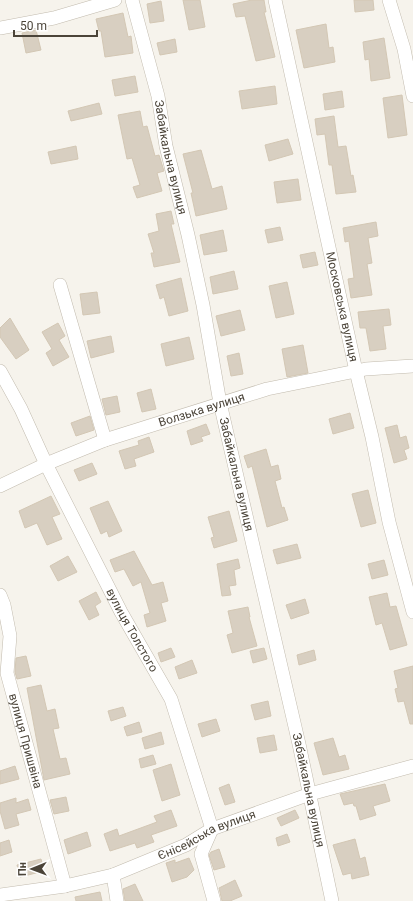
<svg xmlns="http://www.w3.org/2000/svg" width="413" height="901" font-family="Roboto,sans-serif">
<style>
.building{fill:#d8cfc1;stroke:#d3c7b4}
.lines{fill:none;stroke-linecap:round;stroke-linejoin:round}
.minor-casing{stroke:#c2bbae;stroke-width:14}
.minor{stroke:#fff;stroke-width:13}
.labels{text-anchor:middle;stroke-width:3.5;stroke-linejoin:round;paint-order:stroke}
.street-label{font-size:12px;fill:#4b4439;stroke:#fff}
</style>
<rect width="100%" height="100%" fill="#f6f3ec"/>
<g class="building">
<polygon points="183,0 200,0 205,27 189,30"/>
<polygon points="252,0 264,0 266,12 264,12 275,57 256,61 245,16 236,17 233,4"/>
<polygon points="354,0 373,0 374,10 355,12"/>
<polygon points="161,1 164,21 150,23 147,4"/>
<polygon points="123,13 128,37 131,36 133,53 105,57 101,31 99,31 96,19"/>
<polygon points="326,24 329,48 333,47 335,62 304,68 296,30"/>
<polygon points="36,30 41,50 26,53 22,33"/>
<polygon points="384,38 390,78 371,81 369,59 365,60 363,42"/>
<polygon points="175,39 177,52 160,55 157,43"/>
<polygon points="135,76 138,92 115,96 112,80"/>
<polygon points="275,86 277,104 242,109 239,91"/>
<polygon points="342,91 344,107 325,110 323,94"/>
<polygon points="402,95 407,135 388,138 383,98"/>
<polygon points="99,103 102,114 71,121 68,111"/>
<polygon points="140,111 143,127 147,126 155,156 159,155 164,171 157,173 162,191 137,198 133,187 140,185 132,158 127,159 118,115"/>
<polygon points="334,116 338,147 346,146 351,176 353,175 356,192 336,194 332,165 329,165 325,134 317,135 315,119"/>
<polygon points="288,139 293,154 269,161 265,145"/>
<polygon points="76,146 78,159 51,164 48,152"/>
<polygon points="201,150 212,189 222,186 227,209 196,216 191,193 193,193 183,154"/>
<polygon points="298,179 301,200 277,203 274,182"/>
<polygon points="171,211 174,224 171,224 180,262 154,267 151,253 154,253 148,234 159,231 156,214"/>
<polygon points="376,222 378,236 368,238 372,263 367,264 372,295 351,298 348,279 354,278 349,241 345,242 343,228"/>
<polygon points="280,227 283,240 268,243 265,230"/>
<polygon points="223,230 227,251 204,255 200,235"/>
<polygon points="315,252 318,265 303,268 300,255"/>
<polygon points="234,271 238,289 213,294 210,277"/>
<polygon points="181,278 188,311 169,316 164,297 160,299 156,285"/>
<polygon points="287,282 294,314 276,318 269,286"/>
<polygon points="97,292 100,313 83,315 80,294"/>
<polygon points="389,309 391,325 383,326 386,349 370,351 366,328 360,328 358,312"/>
<polygon points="240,310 245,330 221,336 216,316"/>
<polygon points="10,318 29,350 16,359 0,337 0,328"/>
<polygon points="58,323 65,336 59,340 69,357 53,366 46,353 52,349 42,332"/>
<polygon points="111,336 114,352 91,358 87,341"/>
<polygon points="189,337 194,359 166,366 161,344"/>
<polygon points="303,345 308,373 287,377 282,349"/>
<polygon points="239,353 243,374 231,376 227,356"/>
<polygon points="151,389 156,409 142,412 137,393"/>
<polygon points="117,396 120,412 106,415 102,399"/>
<polygon points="350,413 354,428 333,434 329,419"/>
<polygon points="90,416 94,430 76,436 71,423"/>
<polygon points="206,424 210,434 201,437 203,441 191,445 187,431"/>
<polygon points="397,425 400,438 406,436 409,448 404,450 407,459 394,463 385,428"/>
<polygon points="149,437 154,452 134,459 136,466 125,469 119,451 139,445 138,441"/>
<polygon points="266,449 271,467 278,465 281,479 275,481 282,508 284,507 288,520 267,527 252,466 248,468 244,456"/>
<polygon points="92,463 97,474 79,481 74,470"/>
<polygon points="368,490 376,523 361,527 352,494"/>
<polygon points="51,496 60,514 52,517 62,539 47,545 37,523 25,528 19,511"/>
<polygon points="108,501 122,531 109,537 107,531 101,534 90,508"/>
<polygon points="229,511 237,541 214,548 211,538 214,537 208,517"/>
<polygon points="297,544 301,558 277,564 273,550"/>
<polygon points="134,551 152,585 163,582 168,601 161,603 166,621 147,627 144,615 150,613 141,582 133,586 124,569 115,572 110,560"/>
<polygon points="68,556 77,572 58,581 50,566"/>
<polygon points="238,559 240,568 234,570 236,585 229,586 231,595 222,596 217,564"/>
<polygon points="384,560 388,575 372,579 368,564"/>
<polygon points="96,592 101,602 95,606 99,615 89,620 79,601"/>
<polygon points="387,593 390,607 396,606 407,645 390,650 382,623 376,625 369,597"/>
<polygon points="305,599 309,613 291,619 286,605"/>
<polygon points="248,607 250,617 249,617 257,646 232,653 227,635 233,633 228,611"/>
<polygon points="171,648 175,657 161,662 158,653"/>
<polygon points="264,648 267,659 253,663 250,651"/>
<polygon points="314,650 316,660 299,665 297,655"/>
<polygon points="26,656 31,676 17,679 15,672 16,658"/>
<polygon points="192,660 197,673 179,679 175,667"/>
<polygon points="413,666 413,724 410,724 404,701 398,702 395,689 398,688 394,671"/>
<polygon points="41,685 47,711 55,709 59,728 53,729 60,759 66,758 70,774 44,780 27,688"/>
<polygon points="268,701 271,716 255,720 251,705"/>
<polygon points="123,707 126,716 111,721 108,711"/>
<polygon points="216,719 220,731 202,737 198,724"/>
<polygon points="139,722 142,732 127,736 124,727"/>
<polygon points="161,732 164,744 145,749 142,738"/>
<polygon points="274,735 277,750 260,753 257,738"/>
<polygon points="333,738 339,757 345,755 349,769 323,775 314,743"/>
<polygon points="153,755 156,764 141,768 139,759"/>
<polygon points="171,764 180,795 162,801 153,770"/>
<polygon points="15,766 19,779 0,784 0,771"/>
<polygon points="229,784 235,802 225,805 219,788"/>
<polygon points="385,784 390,801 373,806 376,815 360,820 356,806 354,806 353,803 344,805 340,794"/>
<polygon points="66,797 69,811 54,814 50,800"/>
<polygon points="16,798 16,803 28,799 31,810 16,814 19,825 5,829 0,811 0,803"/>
<polygon points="171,810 177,826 151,835 154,842 137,848 135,843 110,851 104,834 117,829 119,836 157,822 154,816"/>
<polygon points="295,810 299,818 281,826 277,818"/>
<polygon points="87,832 91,846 68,854 64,840"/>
<polygon points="287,834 290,842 278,846 276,838"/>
<polygon points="355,839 360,859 365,857 369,875 352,879 351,873 343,875 333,845"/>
<polygon points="9,840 12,852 0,856 0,843"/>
<polygon points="219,849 225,867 214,870 209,855 211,852"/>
<polygon points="189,858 194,870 187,877 172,882 166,863 175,860 175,863"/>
<polygon points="41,859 44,871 20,877 17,865"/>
<polygon points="235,880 242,896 230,901 222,901 219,888"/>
<polygon points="135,884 143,901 125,901 123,889"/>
<polygon points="100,892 102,901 76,901 75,897"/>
</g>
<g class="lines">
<g class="minor-casing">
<g id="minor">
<path id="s1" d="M132,0L158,96L166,146L188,235L203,305L220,403L299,744L332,901"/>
<path id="s2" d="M275,0L356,371L372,437L389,522L413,612"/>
<polyline points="389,0 404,49 413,96"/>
<polyline points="0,28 54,18 115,0"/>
<polyline points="60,285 105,440"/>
<path id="s3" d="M0,371L21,409L46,464L121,612L171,699L212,829L201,854L214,901"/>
<path id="s4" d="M0,486L46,464L105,440L267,389L366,369L413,366"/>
<path id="s5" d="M0,595L4,605L10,636L7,673L65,886"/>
<polyline points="113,875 117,901"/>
<path id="s6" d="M0,895L65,886L113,875L186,845L212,829L310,794L413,766"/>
</g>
</g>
<use href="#minor" class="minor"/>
</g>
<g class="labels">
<g class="street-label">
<text dy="4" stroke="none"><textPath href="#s1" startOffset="162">Забайкальна вулиця</textPath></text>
<text dy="4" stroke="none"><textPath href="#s2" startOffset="314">Московська вулиця</textPath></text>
<text dy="4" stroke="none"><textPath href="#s4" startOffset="216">Волзька вулиця</textPath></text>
<text dy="4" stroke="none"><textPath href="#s1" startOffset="486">Забайкальна вулиця</textPath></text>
<text dy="4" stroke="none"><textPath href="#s3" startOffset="291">вулиця Толстого</textPath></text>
<text dy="4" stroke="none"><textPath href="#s5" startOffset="150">вулиця Пришвіна</textPath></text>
<text dy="4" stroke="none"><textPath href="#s1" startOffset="810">Забайкальна вулиця</textPath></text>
<text dy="4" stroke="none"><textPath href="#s6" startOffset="217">Єнісейська вулиця</textPath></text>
</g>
</g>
<g transform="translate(32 869) rotate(269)" stroke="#ffffff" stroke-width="3" paint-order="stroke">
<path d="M0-3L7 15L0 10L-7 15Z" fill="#4b4439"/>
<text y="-6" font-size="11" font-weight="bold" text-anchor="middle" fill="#4b4439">Пн</text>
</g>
<path d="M14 30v6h83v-6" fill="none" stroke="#4b4439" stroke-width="2"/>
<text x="20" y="30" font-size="12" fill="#4b4439" stroke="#ffffff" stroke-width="3" paint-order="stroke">50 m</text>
</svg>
